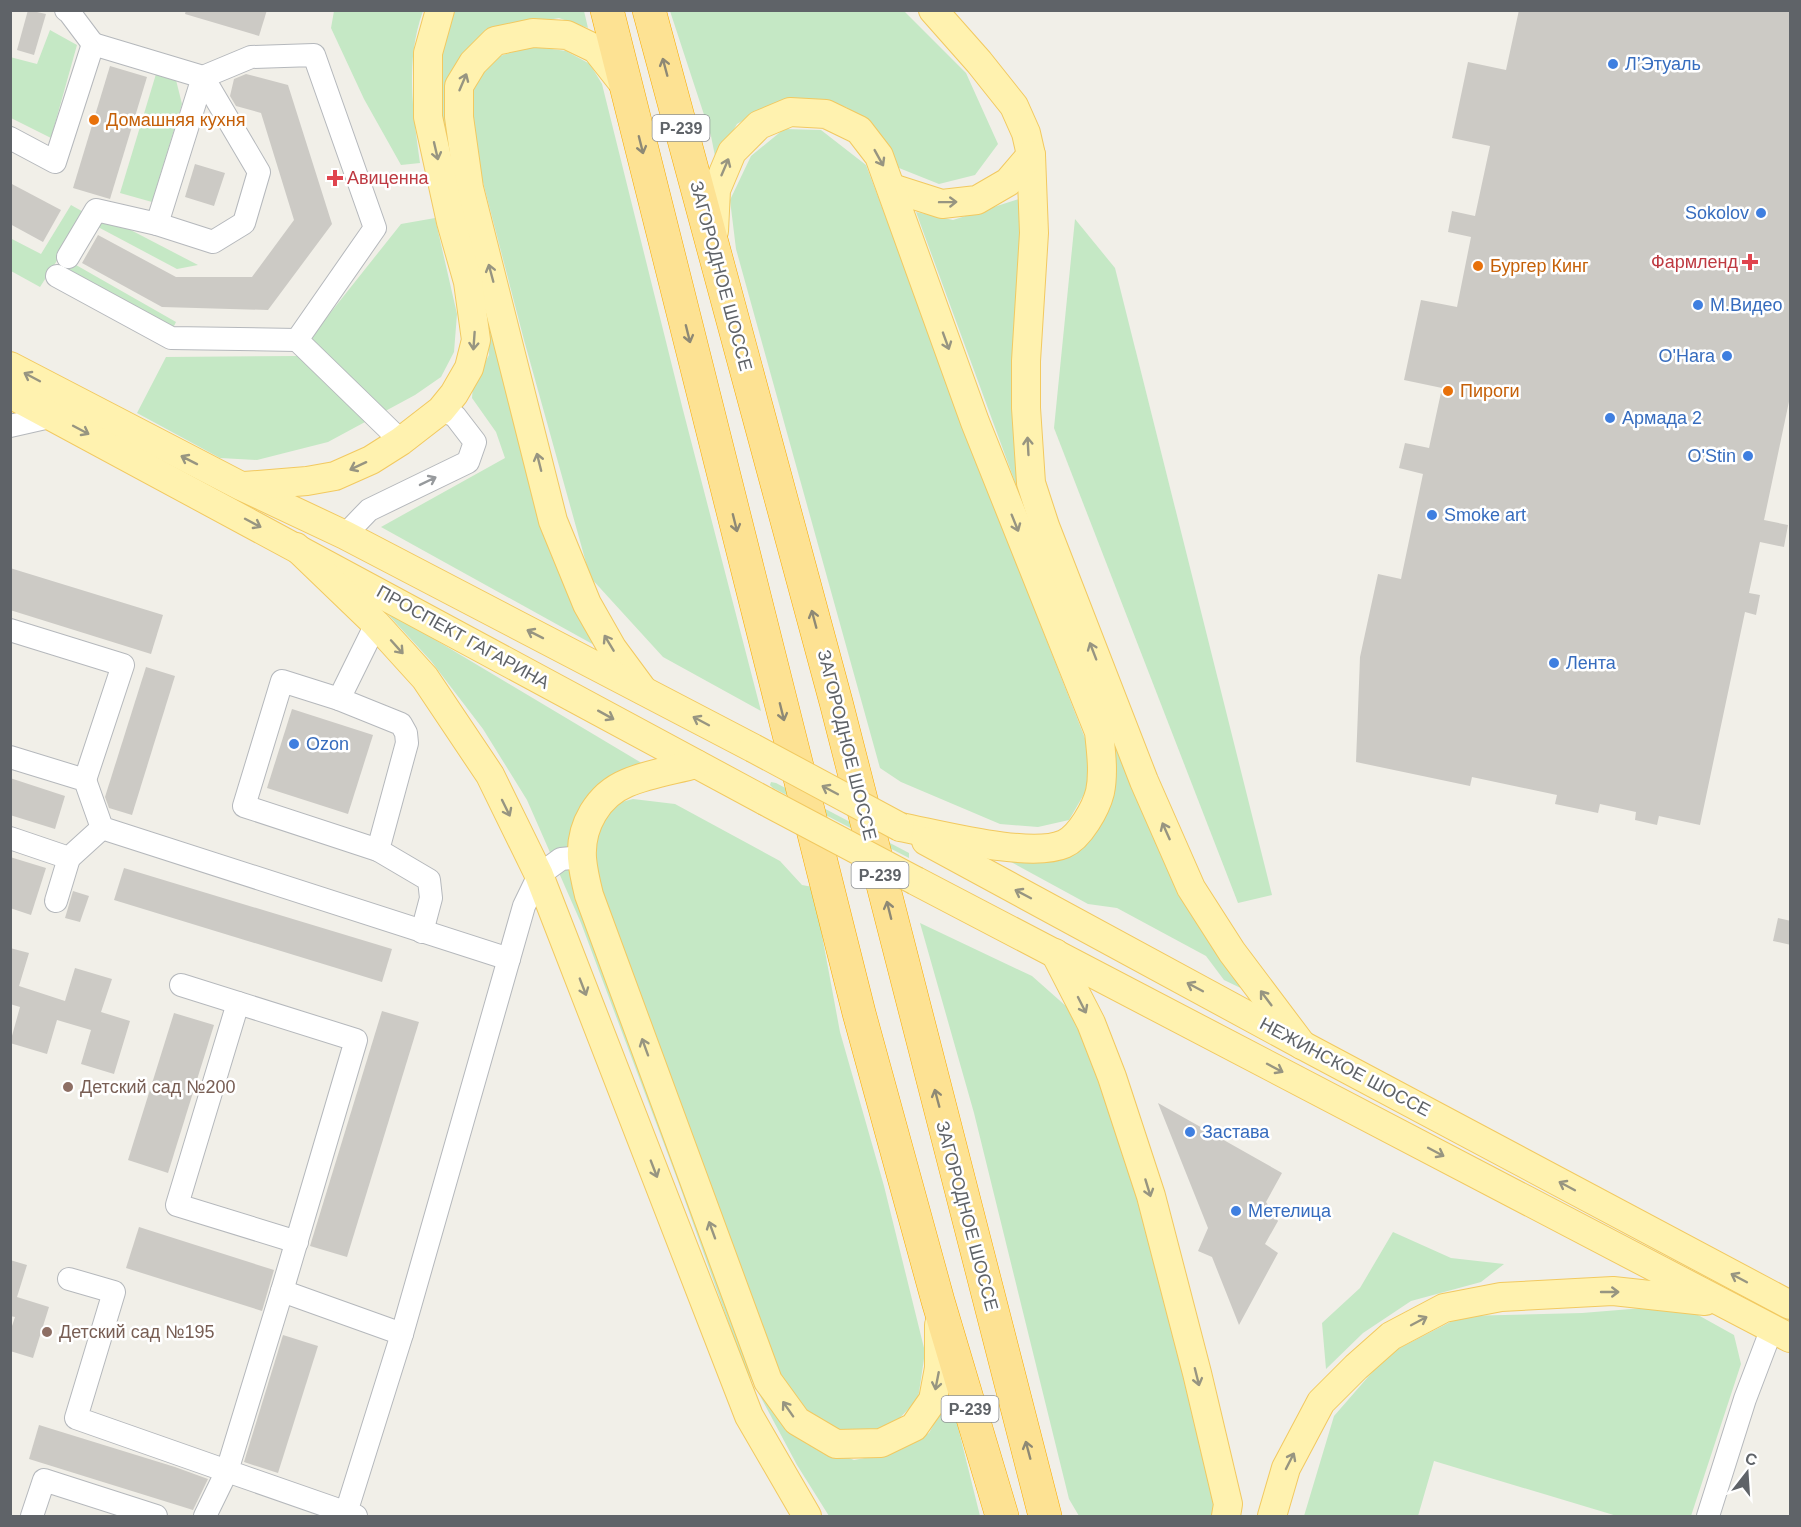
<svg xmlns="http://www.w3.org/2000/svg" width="1801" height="1527" font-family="Helvetica,sans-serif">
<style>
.green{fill:#c5e8c5}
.building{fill:#cccac5}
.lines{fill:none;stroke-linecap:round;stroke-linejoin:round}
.minor-casing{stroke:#b5b8bc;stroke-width:24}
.major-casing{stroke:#f2c960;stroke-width:30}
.highway-casing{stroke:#f9ab00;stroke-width:34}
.minor{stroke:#fff;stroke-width:22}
.major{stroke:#fff2af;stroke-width:28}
.highway{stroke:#fde293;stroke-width:33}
.major-bridge-casing{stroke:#f2c960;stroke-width:30;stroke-linecap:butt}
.major-bridge{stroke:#fff2af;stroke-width:28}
.oneway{stroke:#8e8975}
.oneway2{stroke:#979581}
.oneway3{stroke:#979a9d}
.shop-dot{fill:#3f7fe0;stroke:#fff;stroke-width:2}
.food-dot{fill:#e8710a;stroke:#fff;stroke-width:2}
.health-dot{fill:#e0444e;stroke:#fff;stroke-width:2}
.education-dot{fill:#8d6e63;stroke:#fff;stroke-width:2}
.labels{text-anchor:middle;stroke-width:5;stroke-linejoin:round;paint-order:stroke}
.shield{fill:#fff;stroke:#8f9295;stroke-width:1.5}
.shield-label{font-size:16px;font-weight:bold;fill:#5f6368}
.shop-label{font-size:18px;fill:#366cbe;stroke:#fff;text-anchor:start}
.food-label{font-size:18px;fill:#c56008;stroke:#fff;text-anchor:start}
.health-label{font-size:18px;fill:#be3a42;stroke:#fff;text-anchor:start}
.street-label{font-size:18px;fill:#5f6368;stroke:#fff}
.education-label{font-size:18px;fill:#785e54;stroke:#fff;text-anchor:start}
</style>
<rect width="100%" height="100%" fill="#f1efe8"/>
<g class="green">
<path d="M334,11H423C405,61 413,110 420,163L401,165L364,99L331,28Z"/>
<polygon points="450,11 584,11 588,28 559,18 493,30 449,84 596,646 381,527 505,458 496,432 472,398 473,385 489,355 486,313 434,94"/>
<polygon points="670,11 904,11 966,73 998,144 975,175 939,184 894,166 869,123 846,107 801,100 770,105 737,124 716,161 711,136"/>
<polygon points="50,30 77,45 51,138 11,118 10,57 37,64"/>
<polygon points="531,46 566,51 590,64 602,84 683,410 761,711 663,657 590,577 524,340 471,136 473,83 500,56"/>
<polygon points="156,74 176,80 182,104 152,202 120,193"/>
<polygon points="784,129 821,130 866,165 1030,598 1088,746 1087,789 1069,820 1038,827 1000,824 901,782 880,768 736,249 730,200 751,156"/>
<polygon points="1022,198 1019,463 1249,992 1224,980 1206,956 1117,908 1088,904 1002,857 1090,837 1108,812 1116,766 1105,722 1034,534 916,212 953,220"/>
<polygon points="71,205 87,214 40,287 11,271 10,238 41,254"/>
<polygon points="98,213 198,265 177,269 98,227 76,265 176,322 171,332 63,274"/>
<polygon points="435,218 457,314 454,352 441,377 415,395 328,442 257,460 220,458 137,413 166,357 296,356 401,224"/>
<polygon points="1075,219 1115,268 1272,895 1238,903 1054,428"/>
<polygon points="382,608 650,768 578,817 763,1388 797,1438 854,1460 891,1453 929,1433 950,1395 980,1516 829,1516 797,1465 744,1366 679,1184 581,923 527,800 483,729 431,661"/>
<polygon points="771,782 776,783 909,853 909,858 773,788 770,785"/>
<polygon points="633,799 675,804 780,861 802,885 813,887 840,1032 884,1186 925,1352 918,1399 893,1425 857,1435 809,1418 782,1384 595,875 593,835 610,805"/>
<polygon points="920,923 1032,976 1076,1015 1115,1114 1208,1451 1216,1516 1079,1516 1069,1499 974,1113"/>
<polygon points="1393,1232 1451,1258 1504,1264 1481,1282 1411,1301 1363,1333 1326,1369 1322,1323 1360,1288"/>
<polygon points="1680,1305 1734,1335 1741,1364 1691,1516 1617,1516 1434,1461 1418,1516 1304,1516 1334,1416 1388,1354 1462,1316 1582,1313"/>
</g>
<g class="building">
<polygon points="28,10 46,14 34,55 17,50"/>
<polygon points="186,10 267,10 259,36 185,14"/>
<polygon points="1519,10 1791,10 1791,392 1764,520 1788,525 1784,547 1760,542 1749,593 1760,595 1756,615 1745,612 1700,825 1659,816 1657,825 1635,820 1636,812 1600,804 1598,813 1555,804 1557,795 1472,777 1470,786 1356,762 1360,657 1378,574 1401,579 1423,474 1399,468 1405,443 1429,448 1442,388 1404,380 1421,300 1457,307 1471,237 1448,232 1452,211 1475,216 1490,146 1452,138 1468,62 1506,70"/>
<polygon points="110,66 147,77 110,199 73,188"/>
<polygon points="246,74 288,85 332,224 268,310 162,307 82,263 98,235 176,277 252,277 294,220 261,113 236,106 230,96 234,79"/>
<polygon points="195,164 225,173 214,206 185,197"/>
<polygon points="10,183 61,210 43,242 10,224"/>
<polygon points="10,568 163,615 151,654 10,610"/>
<polygon points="146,667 175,676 132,815 109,808 105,797"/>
<polygon points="292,709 373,735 348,814 267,788"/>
<polygon points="10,778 65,796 55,829 10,815"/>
<polygon points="10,857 46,868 31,915 10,908"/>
<polygon points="124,868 392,949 382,982 114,900"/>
<polygon points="73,891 89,896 80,922 65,918"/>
<polygon points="1778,918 1791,921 1791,945 1773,941"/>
<polygon points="10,948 29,953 19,986 65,1001 75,968 112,979 101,1012 130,1021 114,1074 81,1064 91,1030 57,1020 47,1054 10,1043 20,1007 10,1004"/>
<polygon points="382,1011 419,1022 347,1257 310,1246"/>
<polygon points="174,1013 214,1025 168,1173 128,1160"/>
<polygon points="1158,1103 1282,1173 1266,1202 1278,1221 1265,1244 1278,1253 1239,1325 1212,1257 1198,1251 1208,1228"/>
<polygon points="139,1227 274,1270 262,1311 126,1268"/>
<polygon points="10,1260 27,1265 17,1297 49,1307 33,1358 10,1351 10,1332 15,1317 10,1316"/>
<polygon points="283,1335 318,1346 278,1473 244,1462"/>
<polygon points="39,1425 175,1467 208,1479 193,1510 29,1459"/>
</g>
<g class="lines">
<g class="minor-casing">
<g id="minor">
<polyline points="66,10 69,12 93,44"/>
<polyline points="10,138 55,162 93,44 203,77 251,57 314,55 375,228 297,340 401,441"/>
<polyline points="157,224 213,242 244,223 259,172 203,77"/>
<polyline points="68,257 96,210 157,224 203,77"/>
<polyline points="57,276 171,338 297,340"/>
<polyline points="10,426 54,416"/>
<polyline points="345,535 369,510 468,462 475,442 455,416 441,410"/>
<polyline points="376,624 339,699 401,724 406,733 407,743 378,850 429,880 431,898 422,932"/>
<polyline points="10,630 123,665 85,780"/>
<polyline points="339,699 282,681 244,806 378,850"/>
<polyline points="10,757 85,780 102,828 509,959"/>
<polyline points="10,838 69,858 102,828"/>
<polyline points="56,901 69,858"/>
<polyline points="181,985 356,1040 282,1291"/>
<polyline points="238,1003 177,1205 297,1242"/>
<polyline points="69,1279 114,1292 76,1418 227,1471 205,1516"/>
<polyline points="32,1516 44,1480 156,1516"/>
<polyline points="345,1516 402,1334 524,906 539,875 561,859 582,857"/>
<polyline points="356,1516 227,1471 282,1291 402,1334"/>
<polyline points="1708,1516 1745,1399 1772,1328"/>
</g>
</g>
<g class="major-casing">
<g id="major">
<polyline points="933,10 979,62 1014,106 1026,133 1031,155 1034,233 1026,361 1026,408 1031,483 1045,526 1144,781 1191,888 1232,952 1302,1045"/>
<polyline points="626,87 596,49 567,35 533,33 495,41 473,63 459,86 459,117 469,188 553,521 587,604 612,648 643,690"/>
<polyline points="892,188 942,204 977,200 1008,182 1031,155"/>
<path d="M714,231L716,190L732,152L759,125L790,112L826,114L859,130L879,156L975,422L1099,732C1101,751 1104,773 1100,792C1096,808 1080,837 1064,844C1030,859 938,834 900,827"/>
<polyline points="10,366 241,486 345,535 753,748"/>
<polyline points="10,394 765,801"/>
<polyline points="244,486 307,481 335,476 371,460 401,441 441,410 454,394 469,368 476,340 468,282 451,222 428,117 428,53 440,10"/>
<polyline points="296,547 376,624 425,678 490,775 539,875 749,1416 807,1516"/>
<path d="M696,764C674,770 648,774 627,783C598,795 580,826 582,858C583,870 586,883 589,895L768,1381L797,1421L836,1444L881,1443L914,1427L933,1400L939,1368V1325"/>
<polyline points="926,841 1302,1045 1790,1305"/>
<polyline points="916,881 1790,1338"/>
<polyline points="1055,953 1091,1023 1112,1077 1151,1196 1197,1373 1228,1504 1226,1516"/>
<polyline points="1272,1516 1286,1468 1321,1402 1356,1367 1391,1336 1444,1308 1501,1297 1613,1291 1705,1301"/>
</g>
</g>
<g class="highway-casing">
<g id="highway">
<polyline points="607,10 859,1013 938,1301 1002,1516"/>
<polyline points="649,10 836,702 1045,1516"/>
</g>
</g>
<use href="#minor" class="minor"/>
<use href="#major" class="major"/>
<use href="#highway" class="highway"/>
<g class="major-bridge-casing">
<g id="major-bridge">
<polyline points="753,748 900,827"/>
<polyline points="765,801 916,881"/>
</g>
</g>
<use href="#major-bridge" class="major-bridge"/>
</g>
<defs><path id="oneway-shaft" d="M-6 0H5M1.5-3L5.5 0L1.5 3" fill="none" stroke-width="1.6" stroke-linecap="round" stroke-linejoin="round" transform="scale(1.5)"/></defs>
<g class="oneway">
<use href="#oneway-shaft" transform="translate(665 67) rotate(-105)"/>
<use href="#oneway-shaft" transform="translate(641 145) rotate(76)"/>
<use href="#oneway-shaft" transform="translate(688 334) rotate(76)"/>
<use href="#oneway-shaft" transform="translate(735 523) rotate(76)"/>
<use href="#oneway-shaft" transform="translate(814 619) rotate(-105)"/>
<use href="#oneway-shaft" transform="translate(782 712) rotate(76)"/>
<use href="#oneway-shaft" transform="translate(889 910) rotate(-104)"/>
<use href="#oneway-shaft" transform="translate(937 1098) rotate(-105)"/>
<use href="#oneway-shaft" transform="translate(1028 1450) rotate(-105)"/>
</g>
<g class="oneway2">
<use href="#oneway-shaft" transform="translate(463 82) rotate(-67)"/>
<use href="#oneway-shaft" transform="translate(436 151) rotate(77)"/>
<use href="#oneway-shaft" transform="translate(879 158) rotate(61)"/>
<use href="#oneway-shaft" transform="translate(725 167) rotate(-67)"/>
<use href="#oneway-shaft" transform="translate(948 202) rotate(-1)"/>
<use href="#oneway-shaft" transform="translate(491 273) rotate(-105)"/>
<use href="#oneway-shaft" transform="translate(474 341) rotate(94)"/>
<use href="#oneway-shaft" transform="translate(946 341) rotate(70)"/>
<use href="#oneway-shaft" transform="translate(32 377) rotate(-152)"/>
<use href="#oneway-shaft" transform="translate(81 430) rotate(28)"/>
<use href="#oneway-shaft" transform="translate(1028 446) rotate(-93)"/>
<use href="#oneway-shaft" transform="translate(189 460) rotate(-153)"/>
<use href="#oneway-shaft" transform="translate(539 462) rotate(-104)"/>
<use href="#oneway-shaft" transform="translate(358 466) rotate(155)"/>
<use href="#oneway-shaft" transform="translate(253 523) rotate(28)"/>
<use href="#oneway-shaft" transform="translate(1015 523) rotate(68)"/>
<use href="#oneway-shaft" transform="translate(535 634) rotate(-153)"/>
<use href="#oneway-shaft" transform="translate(609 643) rotate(-121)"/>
<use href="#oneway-shaft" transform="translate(397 647) rotate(48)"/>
<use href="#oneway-shaft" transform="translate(1093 651) rotate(-111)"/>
<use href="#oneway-shaft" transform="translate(606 715) rotate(29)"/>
<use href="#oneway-shaft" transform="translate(701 721) rotate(-152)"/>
<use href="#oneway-shaft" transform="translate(830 790) rotate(-152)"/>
<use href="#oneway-shaft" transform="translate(506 808) rotate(64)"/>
<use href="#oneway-shaft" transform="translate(1166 831) rotate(-114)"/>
<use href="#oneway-shaft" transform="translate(1023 894) rotate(-152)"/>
<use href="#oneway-shaft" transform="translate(583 987) rotate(69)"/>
<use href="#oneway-shaft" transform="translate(1195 987) rotate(-152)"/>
<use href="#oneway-shaft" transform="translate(1266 998) rotate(-127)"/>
<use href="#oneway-shaft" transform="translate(1082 1005) rotate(63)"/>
<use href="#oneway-shaft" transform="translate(645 1047) rotate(-110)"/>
<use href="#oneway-shaft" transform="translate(1275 1068) rotate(28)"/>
<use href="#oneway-shaft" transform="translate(1436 1152) rotate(28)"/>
<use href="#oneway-shaft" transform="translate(654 1169) rotate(69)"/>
<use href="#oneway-shaft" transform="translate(1567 1186) rotate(-152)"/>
<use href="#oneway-shaft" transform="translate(1148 1188) rotate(73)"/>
<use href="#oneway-shaft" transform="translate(712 1230) rotate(-110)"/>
<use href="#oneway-shaft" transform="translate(1739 1278) rotate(-152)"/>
<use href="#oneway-shaft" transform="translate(1610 1292)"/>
<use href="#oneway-shaft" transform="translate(1419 1321) rotate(-28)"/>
<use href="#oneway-shaft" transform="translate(1197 1377) rotate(76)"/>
<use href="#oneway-shaft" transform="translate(937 1381) rotate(101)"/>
<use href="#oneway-shaft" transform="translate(788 1409) rotate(-125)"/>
<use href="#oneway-shaft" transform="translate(1290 1461) rotate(-63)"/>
</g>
<use class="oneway3" href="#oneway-shaft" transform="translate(428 481) rotate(-26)"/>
<g class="shop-dot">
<circle cx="1613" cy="64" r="6"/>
<circle cx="1761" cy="213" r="6"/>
<circle cx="1698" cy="305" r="6"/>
<circle cx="1727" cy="356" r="6"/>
<circle cx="1610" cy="418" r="6"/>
<circle cx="1748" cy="456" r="6"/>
<circle cx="1432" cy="515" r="6"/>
<circle cx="1554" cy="663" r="6"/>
<circle cx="294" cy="744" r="6"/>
<circle cx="1190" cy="1132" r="6"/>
<circle cx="1236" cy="1211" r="6"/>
</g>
<g class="food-dot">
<circle cx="94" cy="120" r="6"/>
<circle cx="1478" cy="266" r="6"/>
<circle cx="1448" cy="391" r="6"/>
</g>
<g class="health-dot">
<path d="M332 169h6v6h6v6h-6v6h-6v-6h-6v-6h6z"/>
<path d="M1747 253h6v6h6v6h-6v6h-6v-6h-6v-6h6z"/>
</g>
<g class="education-dot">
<circle cx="68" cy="1087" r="6"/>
<circle cx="47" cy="1332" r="6"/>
</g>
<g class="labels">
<g class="shield">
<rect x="652.5" y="115" width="57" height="26" rx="4.5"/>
<rect x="851.5" y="862" width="57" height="26" rx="4.5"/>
<rect x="941.5" y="1396" width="57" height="26" rx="4.5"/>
</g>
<g class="shield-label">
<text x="681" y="134">Р-239</text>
<text x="880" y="881">Р-239</text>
<text x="970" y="1415">Р-239</text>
</g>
<g class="shop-label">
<text x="1625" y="70">Л’Этуаль</text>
<text x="1749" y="219" text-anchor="end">Sokolov</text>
<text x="1710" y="311">М.Видео</text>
<text x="1715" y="362" text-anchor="end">O'Hara</text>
<text x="1622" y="424">Армада 2</text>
<text x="1736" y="462" text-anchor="end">O'Stin</text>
<text x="1444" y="521">Smoke art</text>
<text x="1566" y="669">Лента</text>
<text x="306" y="750">Ozon</text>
<text x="1202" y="1138">Застава</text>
<text x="1248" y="1217">Метелица</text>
</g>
<g class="food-label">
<text x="106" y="126">Домашняя кухня</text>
<text x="1490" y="272">Бургер Кинг</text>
<text x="1460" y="397">Пироги</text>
</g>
<g class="health-label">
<text x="347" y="184">Авиценна</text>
<text x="1738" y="268" text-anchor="end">Фармленд</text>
</g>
<g class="street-label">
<text transform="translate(721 276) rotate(75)" y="6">ЗАГОРОДНОЕ ШОССЕ</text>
<text transform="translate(463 637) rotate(29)" y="6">ПРОСПЕКТ ГАГАРИНА</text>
<text transform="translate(847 745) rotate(76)" y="6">ЗАГОРОДНОЕ ШОССЕ</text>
<text transform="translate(1345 1067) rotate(28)" y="6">НЕЖИНСКОЕ ШОССЕ</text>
<text transform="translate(967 1216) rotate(75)" y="6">ЗАГОРОДНОЕ ШОССЕ</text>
</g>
<g class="education-label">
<text x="80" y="1093">Детский сад №200</text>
<text x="59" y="1338">Детский сад №195</text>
</g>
</g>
<rect width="1801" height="1527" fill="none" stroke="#5f6368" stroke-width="24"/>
<g transform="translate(1747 1473) rotate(17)" stroke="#ffffff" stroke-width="4.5" paint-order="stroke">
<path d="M0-4.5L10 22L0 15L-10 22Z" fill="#5f6368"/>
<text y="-9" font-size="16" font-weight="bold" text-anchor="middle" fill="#5f6368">С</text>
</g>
</svg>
